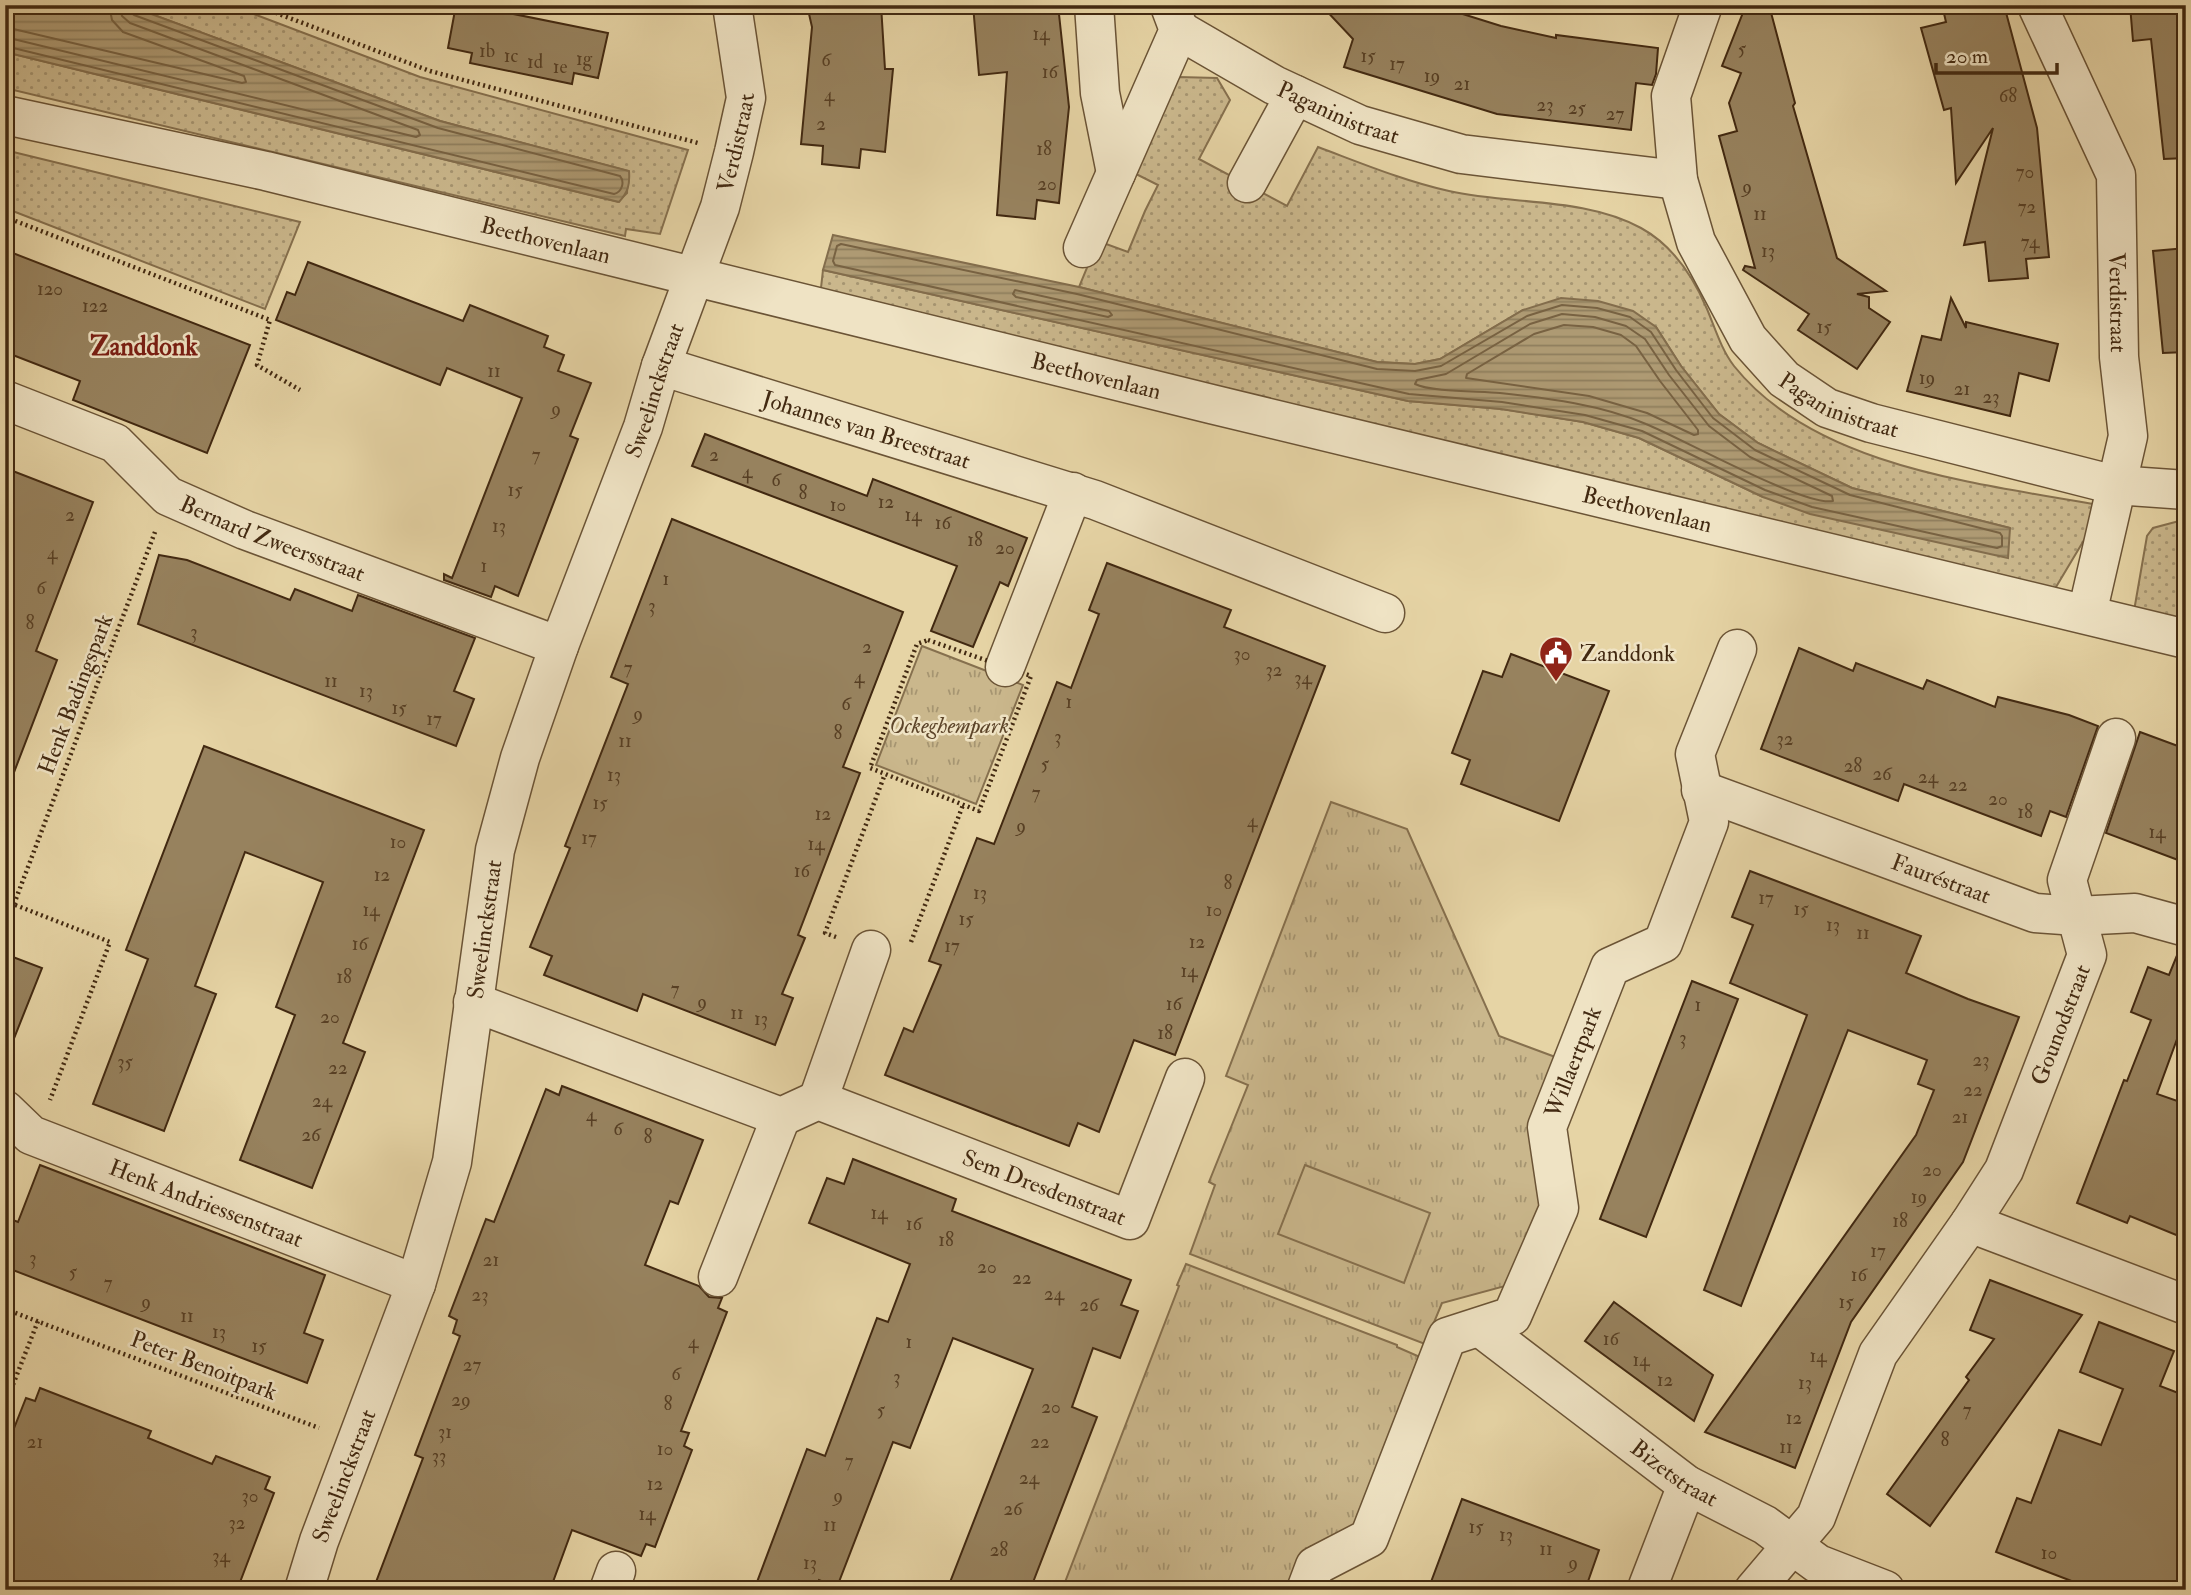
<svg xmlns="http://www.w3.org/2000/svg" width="2191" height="1595" font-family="'IM FELL Double Pica',serif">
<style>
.grass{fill:url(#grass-dots);stroke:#86704e;stroke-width:2}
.park{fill:url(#park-tufts);stroke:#86704e;stroke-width:2}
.pitch{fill:#cab78c;stroke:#86704e;stroke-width:2}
.water{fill:url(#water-rules);stroke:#836d4c;stroke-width:2}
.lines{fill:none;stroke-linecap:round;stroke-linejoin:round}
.shore{stroke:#786242;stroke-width:2}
.building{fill:#97825e;stroke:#422911;stroke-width:2}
.minor-casing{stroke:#6b5436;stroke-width:41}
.path{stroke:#422911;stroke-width:4.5;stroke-dasharray:2 3.5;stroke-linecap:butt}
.minor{stroke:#efe3c4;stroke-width:38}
.labels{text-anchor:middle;stroke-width:5;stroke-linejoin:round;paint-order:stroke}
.number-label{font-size:19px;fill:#573f24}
.street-label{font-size:23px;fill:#422911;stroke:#efe3c4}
.poi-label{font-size:23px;fill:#422911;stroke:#efe3c4;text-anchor:start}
.park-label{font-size:23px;font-style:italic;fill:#5d452a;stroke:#efe3c4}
.quarter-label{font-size:26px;font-weight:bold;fill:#7a1f14;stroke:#efe3c4}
</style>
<defs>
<pattern id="grass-dots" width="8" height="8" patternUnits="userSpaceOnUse" patternTransform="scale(1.75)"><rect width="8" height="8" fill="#cab78c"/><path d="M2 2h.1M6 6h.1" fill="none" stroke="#a69571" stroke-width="1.8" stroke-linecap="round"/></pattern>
<pattern id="park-tufts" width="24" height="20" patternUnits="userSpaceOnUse" patternTransform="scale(1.75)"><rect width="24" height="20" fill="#cab78c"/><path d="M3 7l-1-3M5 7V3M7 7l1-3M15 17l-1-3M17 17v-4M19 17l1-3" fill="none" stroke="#a69571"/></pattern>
<pattern id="water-rules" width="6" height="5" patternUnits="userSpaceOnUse" patternTransform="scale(1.75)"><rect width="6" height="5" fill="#ae9a73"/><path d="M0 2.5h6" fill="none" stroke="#8f7e5d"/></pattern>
</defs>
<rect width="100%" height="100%" fill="#e6d4a5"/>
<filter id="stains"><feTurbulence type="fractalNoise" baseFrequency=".00286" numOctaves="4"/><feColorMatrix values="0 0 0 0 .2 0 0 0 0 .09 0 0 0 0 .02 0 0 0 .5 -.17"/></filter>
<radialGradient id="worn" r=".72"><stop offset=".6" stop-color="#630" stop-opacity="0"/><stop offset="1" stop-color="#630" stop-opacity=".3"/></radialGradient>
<g class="grass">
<polygon points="127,5 230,5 420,77 688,150 660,234 626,229 625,236 5,88 5,52 618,202 627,193 628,171 440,121"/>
<path d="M1178,77L1217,78L1230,100L1199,159L1287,206L1318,147C1361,163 1404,181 1449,191C1511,205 1584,197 1641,228C1672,245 1693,276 1707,309C1715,328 1721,349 1734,366C1814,466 1975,483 2093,504L2099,515L2050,597L820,297L823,270L1408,401L1502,409L1583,422L1639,438L1763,497L2010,528L1852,488L1758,443L1719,414L1681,366L1656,327L1523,310L1440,359L1415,364L1377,362L1079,287L1098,241L1128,252L1145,211L1158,185L1130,171Z"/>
<polygon points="5,150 300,222 265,309 5,208"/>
<polygon points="2179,521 2186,522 2186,634 2134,611 2147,536 2153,528"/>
</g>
<g class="park">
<polygon points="922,646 1023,685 976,804 876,765"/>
<polygon points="1331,802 1407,829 1499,1036 1558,1058 1547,1213 1520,1282 1442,1303 1425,1344 1190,1254 1215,1185 1209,1182 1248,1085 1226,1076"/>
<polygon points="1186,1264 1397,1345 1397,1347 1420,1357 1353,1528 1303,1552 1288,1590 1062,1590 1179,1286 1177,1285"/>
</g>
<polygon class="pitch" points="1305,1165 1430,1213 1404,1283 1278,1234"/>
<g class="water">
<path d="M5,5H127L440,121L629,171C630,185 628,192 619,202L5,52Z"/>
<polygon points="833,235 1079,287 1377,362 1415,364 1440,359 1523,310 1561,298 1598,301 1633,311 1656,327 1681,366 1719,414 1758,443 1852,488 2010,528 2008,558 1810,514 1763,497 1639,438 1583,422 1501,409 1408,401 823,270"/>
</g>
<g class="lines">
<g class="shore">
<polyline points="5,27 242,83 246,82 244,76 123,32 112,20 109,5"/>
<polyline points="5,37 416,137 420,135 418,130 130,23 122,16 120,5"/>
<path d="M5,46L614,194C622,192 625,182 620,176L438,128L134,15L129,11L128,5"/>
<polygon points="841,244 1077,294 1377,369 1415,371 1441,366 1527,316 1562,305 1597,308 1630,317 1651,332 1676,370 1713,418 1755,450 1850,495 2000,533 2002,536 2002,546 1997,548 1812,507 1765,490 1642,431 1585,415 1502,402 1409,394 835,265 833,261 837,246"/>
<polygon points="1015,290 1109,311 1112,315 1108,317 1016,297 1013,294"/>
<path d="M1562,314L1595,317L1626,326L1645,339L1669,375L1709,426L1750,457L1832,496L1833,501C1805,507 1681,438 1646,424C1602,405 1548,398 1500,393C1479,391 1431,392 1415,384L1417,380L1446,374L1530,324Z"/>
<polygon points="1564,325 1593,327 1621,335 1636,346 1660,381 1698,430 1698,434 1694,435 1647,413 1589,396 1466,378 1467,374 1534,334"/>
</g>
</g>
<g class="building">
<polygon points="456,5 469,5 608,33 598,78 574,73 572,84 470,63 472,53 448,48"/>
<polygon points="807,5 881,5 885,69 893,69 885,152 861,149 859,168 822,164 823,146 801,144 812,27"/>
<polygon points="973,5 1058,5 1069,107 1059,203 1037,200 1035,219 997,215 1007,72 979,75"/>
<polygon points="1321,5 1434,5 1501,26 1556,38 1556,35 1658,48 1656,74 1652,85 1636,83 1631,130 1497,114 1344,67 1353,39"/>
<polygon points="1746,5 1769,5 1795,103 1793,106 1837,258 1886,291 1857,294 1869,297 1869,308 1890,322 1857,369 1798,330 1809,314 1743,270 1745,266 1755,268 1719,136 1737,131 1729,103 1741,73 1722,66"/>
<polygon points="1942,5 2004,5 2037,128 2049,257 2026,259 2028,278 1989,281 1985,242 1964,245 1993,128 1956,183 1951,108 1944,110 1921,28 1946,22"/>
<polygon points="2130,5 2186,5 2186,158 2164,159 2151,39 2133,41"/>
<polygon points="2186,248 2186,352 2163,353 2153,251"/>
<polygon points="5,250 250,345 207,453 73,400 80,381 5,352"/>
<polygon points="308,262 463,321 470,305 548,336 544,347 564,355 558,371 591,383 570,436 578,439 518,596 495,586 491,597 444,580 444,574 452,578 522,398 447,368 440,385 276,320 287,292 295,295"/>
<polygon points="1951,298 1966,328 1966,322 2058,344 2049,381 2019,373 2010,416 1907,391 1922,336 1941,340"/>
<polygon points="705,434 867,496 873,479 1027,538 1008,586 1000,582 973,647 931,631 957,566 692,466"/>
<polygon points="5,468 93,502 36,651 57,660 8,788 5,787"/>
<polygon points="672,519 903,612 843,767 860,773 798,935 805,938 782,994 793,998 775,1045 643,994 637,1011 544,975 552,956 530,947 570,848 565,846 628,684 611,677"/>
<polygon points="159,555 187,560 290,600 295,589 352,611 358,595 475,638 454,691 474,699 456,746 138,624"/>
<polygon points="1107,563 1231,610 1224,627 1325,666 1175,1055 1134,1040 1099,1132 1078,1123 1069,1146 885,1075 904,1028 913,1032 941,965 929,961 977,838 994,844 1057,682 1071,688 1099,614 1089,610"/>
<polygon points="1799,648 1853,671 1856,663 1923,689 1927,680 1995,707 1998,697 2069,715 2098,726 2066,817 2050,811 2041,836 1904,784 1898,801 1761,749"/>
<polygon points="1511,654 1609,691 1559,821 1461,784 1470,760 1452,753 1483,671 1502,677"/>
<polygon points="2140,732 2186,749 2186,863 2106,833"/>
<polygon points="204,746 424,830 343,1043 365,1052 312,1188 240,1160 295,1015 276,1007 323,882 245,852 195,986 216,994 164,1131 93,1104 148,959 126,950"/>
<polygon points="1750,871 1921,936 1906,973 1968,999 2019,1017 1963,1162 1851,1322 1795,1468 1705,1432 1916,1135 1934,1090 1918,1084 1927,1060 1848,1030 1741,1306 1704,1290 1807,1015 1730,983 1753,925 1732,917"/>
<polygon points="2180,948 2186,948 2186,1033 2180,1031 2157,1094 2186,1104 2186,1239 2130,1216 2127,1223 2077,1203 2124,1080 2127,1081 2151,1020 2131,1012 2148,967 2169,975"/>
<polygon points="5,954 42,968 7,1056 5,1056"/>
<polygon points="1692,981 1738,999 1646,1237 1600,1219"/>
<polygon points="562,1086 703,1140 678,1204 670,1201 645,1265 699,1286 709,1297 722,1298 718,1308 727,1312 681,1431 689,1433 684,1446 692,1450 655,1547 646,1544 641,1556 572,1530 550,1590 373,1590 423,1458 415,1455 460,1336 453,1333 457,1320 449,1316 486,1219 494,1222 546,1089 559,1095"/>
<polygon points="853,1159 956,1199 952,1211 1131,1280 1121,1305 1138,1311 1120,1358 1093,1348 1072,1407 1097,1417 1030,1590 947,1590 1033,1369 953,1338 910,1448 893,1442 837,1587 819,1580 816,1590 754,1590 807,1449 825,1456 877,1318 888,1322 910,1264 809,1223 827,1178 844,1184"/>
<polygon points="40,1165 325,1275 304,1333 323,1340 307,1383 5,1267 5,1217 18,1222"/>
<polygon points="1990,1280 2082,1315 1930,1526 1887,1494 1969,1380 1966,1377 1994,1339 1970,1330"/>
<polygon points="1614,1302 1713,1375 1694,1421 1585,1341"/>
<polygon points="2099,1322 2174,1351 2160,1386 2186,1396 2186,1590 2095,1590 1996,1552 2017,1498 2031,1503 2059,1430 2101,1445 2123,1389 2080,1372"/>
<polygon points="40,1388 151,1431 148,1438 212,1464 216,1456 270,1477 265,1489 274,1493 237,1590 5,1590 5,1451 26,1398 35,1401"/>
<polygon points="1462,1499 1599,1550 1585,1590 1428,1590"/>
</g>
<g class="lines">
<g class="minor-casing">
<g id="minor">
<polyline points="1094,5 1100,93 1116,173"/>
<path id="s1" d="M1703,5L1671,96L1678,180L1696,242L1748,339L1784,379L1827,408L1871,423L2115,485L2186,490"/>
<path id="s2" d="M2037,5L2116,175L2119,357L2128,436L2087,614"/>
<path id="s3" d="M1179,30L1274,85L1360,125L1461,154L1678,180"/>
<path id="s4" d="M5,115L266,171L1211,404L2186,639"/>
<polyline points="1247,183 1295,95"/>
<polyline points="1083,248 1179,30 1170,6"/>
<path id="s5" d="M661,366L1095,500L1385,613"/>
<path id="s6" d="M5,400L115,443L168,496L245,530L559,646"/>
<polyline points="1005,667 1073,492"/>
<path id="s7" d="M1701,790L2035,913L2077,916L2135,913L2186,927"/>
<path id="s8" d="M473,1002L781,1117L818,1100L1130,1220L1185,1078"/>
<polyline points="818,1100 871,950"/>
<path id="s9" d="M5,1110L31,1135L416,1284"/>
<polyline points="1970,1223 2186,1305"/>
<polyline points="718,1277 781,1117"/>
<path id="s10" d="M1481,1328L1687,1485L1765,1525L1818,1564L1885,1590"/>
<path id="s11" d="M304,1590L319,1541L416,1284L452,1162L495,850L520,758L559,646L643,427L661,366L720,207L734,152L746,98L732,5"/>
<polyline points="609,1590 616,1571"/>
<path id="s12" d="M1306,1590L1315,1566L1369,1538L1447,1337L1512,1316L1559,1208L1547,1127L1610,967L1663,943L1709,822L1695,754L1737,649"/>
<polyline points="1654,1590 1648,1586 1687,1485"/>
<path id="s13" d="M1754,1590L1816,1517L1878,1354L1970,1223L2004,1170L2087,955L2067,880L2116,738"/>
</g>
</g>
<g class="path">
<polyline points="255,5 430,71 698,143"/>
<polyline points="5,217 270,320 257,365 300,390"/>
<polygon points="928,640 1031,676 979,811 870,768 917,644"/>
<polyline points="5,901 110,942 50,1100"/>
<polyline points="14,904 155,532"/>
<polyline points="836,937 825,933 885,774"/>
<polyline points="911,942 963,805"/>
<polyline points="5,1309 319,1428"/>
<polyline points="5,1405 38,1321"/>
</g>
<use href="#minor" class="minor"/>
</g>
<defs>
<g id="civic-pin" transform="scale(1.75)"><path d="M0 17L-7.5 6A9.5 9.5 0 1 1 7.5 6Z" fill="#8f2418" stroke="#efe3c4"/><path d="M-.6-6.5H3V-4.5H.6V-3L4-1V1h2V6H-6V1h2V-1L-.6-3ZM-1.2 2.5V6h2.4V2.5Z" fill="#fff"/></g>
</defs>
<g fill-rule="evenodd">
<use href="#civic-pin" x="1556" y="653"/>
</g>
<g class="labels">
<g class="number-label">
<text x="1041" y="40">14</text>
<text x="1742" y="55">5</text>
<text x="487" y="57">1b</text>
<text x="511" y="62">1c</text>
<text x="1368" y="62">15</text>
<text x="584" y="65">1g</text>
<text x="826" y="66">6</text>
<text x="535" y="68">1d</text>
<text x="1397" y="70">17</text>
<text x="560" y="73">1e</text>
<text x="1050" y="78">16</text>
<text x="1432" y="82">19</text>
<text x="1462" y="90">21</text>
<text x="829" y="101">4</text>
<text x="2008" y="102">68</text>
<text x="1545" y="111">23</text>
<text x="1577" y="114">25</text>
<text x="1615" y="120">27</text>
<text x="821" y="130">2</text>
<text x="1044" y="155">18</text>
<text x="2025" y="178">70</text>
<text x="1047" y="190">20</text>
<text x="1747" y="193">9</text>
<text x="2027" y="213">72</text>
<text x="1760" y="220">11</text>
<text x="2030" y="248">74</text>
<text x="1768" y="257">13</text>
<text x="50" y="295">120</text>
<text x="95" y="312">122</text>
<text x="1824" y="333">15</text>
<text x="494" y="377">11</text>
<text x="1927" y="384">19</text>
<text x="1962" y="395">21</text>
<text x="1991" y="403">23</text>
<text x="556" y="415">9</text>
<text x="536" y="461">7</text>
<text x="714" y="461">2</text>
<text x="747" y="478">4</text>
<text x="776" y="486">6</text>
<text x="515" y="496">15</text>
<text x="803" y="499">8</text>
<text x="886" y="508">12</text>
<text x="838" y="511">10</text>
<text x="70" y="521">2</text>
<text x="913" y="521">14</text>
<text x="943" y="529">16</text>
<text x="499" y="532">13</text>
<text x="975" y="546">18</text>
<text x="1005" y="554">20</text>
<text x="52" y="559">4</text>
<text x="484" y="572">1</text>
<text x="666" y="585">1</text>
<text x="41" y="594">6</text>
<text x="652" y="612">3</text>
<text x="30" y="629">8</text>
<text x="194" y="638">3</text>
<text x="867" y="653">2</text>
<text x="1242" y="660">30</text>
<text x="628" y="674">7</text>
<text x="1274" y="676">32</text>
<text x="859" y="683">4</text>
<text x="1303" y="684">34</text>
<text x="331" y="687">11</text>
<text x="366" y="697">13</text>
<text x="1069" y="708">1</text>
<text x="846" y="710">6</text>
<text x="399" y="714">15</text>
<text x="638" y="720">9</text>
<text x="434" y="725">17</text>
<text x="838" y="739">8</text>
<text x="1058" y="743">3</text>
<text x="1785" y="745">32</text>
<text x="625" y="747">11</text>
<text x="1045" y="770">5</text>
<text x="1853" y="772">28</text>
<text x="1882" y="780">26</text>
<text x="614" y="781">13</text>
<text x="1928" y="783">24</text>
<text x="1958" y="791">22</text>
<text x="1036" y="799">7</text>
<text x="1998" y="805">20</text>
<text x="600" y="809">15</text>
<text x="2025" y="818">18</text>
<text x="823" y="820">12</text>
<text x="1252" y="827">4</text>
<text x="1021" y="832">9</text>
<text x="2157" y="838">14</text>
<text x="589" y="844">17</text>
<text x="398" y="848">10</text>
<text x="816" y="850">14</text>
<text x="802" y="877">16</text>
<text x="382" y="881">12</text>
<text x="1228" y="889">8</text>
<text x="980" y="899">13</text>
<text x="1766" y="904">17</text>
<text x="1801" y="915">15</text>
<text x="371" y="916">14</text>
<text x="1214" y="916">10</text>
<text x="966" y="925">15</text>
<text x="1833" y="931">13</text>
<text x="1863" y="939">11</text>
<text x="1197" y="948">12</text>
<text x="360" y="950">16</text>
<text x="952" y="952">17</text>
<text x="1189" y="977">14</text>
<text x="344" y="983">18</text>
<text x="675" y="995">7</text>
<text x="702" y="1008">9</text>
<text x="1174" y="1010">16</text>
<text x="1698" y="1011">1</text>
<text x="737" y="1019">11</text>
<text x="330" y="1023">20</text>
<text x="761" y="1025">13</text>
<text x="1165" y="1039">18</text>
<text x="1683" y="1044">3</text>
<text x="1981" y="1066">23</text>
<text x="125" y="1068">35</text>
<text x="338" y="1074">22</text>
<text x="1973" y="1096">22</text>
<text x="322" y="1107">24</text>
<text x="591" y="1121">4</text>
<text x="1960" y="1123">21</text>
<text x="618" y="1135">6</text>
<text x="311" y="1141">26</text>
<text x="648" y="1143">8</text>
<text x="1932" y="1176">20</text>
<text x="1919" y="1203">19</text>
<text x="879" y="1219">14</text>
<text x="1900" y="1227">18</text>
<text x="914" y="1230">16</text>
<text x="946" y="1246">18</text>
<text x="1878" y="1257">17</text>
<text x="33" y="1264">3</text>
<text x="491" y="1266">21</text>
<text x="987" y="1273">20</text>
<text x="73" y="1278">5</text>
<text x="1859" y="1281">16</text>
<text x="1022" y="1284">22</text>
<text x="108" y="1289">7</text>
<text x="1054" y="1300">24</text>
<text x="480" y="1301">23</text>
<text x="146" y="1308">9</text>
<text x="1846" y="1308">15</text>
<text x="1089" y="1311">26</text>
<text x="187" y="1322">11</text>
<text x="219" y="1338">13</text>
<text x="1611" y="1345">16</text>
<text x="693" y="1348">4</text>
<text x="909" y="1348">1</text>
<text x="259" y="1352">15</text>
<text x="1818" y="1362">14</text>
<text x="1641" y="1366">14</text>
<text x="472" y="1371">27</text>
<text x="676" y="1380">6</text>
<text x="897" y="1383">3</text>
<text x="1665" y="1386">12</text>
<text x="1805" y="1389">13</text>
<text x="461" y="1406">29</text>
<text x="668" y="1410">8</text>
<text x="1051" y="1413">20</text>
<text x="881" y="1416">5</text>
<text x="1967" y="1416">7</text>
<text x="1794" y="1424">12</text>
<text x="445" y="1438">31</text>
<text x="1945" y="1446">8</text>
<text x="35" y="1448">21</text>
<text x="1040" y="1448">22</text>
<text x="1786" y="1453">11</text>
<text x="665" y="1455">10</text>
<text x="439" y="1462">33</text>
<text x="849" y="1467">7</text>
<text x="1029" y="1484">24</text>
<text x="655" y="1490">12</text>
<text x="250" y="1502">30</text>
<text x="838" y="1502">9</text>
<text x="1013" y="1515">26</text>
<text x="647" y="1520">14</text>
<text x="237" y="1529">32</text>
<text x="830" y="1531">11</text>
<text x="1476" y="1533">15</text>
<text x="1506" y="1541">13</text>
<text x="1546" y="1555">11</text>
<text x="999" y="1556">28</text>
<text x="2049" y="1559">10</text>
<text x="221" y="1562">34</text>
<text x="810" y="1569">13</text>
<text x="1573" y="1569">9</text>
</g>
<g class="street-label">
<text dy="8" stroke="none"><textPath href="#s3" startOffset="180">Paganinistraat</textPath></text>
<text dy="8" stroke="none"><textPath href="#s11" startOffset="1516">Verdistraat</textPath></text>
<text dy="8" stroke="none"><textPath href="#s4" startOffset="555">Beethovenlaan</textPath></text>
<text dy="8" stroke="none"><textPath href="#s2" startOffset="315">Verdistraat</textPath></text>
<text dy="8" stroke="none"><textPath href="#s4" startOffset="1122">Beethovenlaan</textPath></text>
<text dy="8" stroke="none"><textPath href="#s11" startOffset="1255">Sweelinckstraat</textPath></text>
<text dy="8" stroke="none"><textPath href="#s1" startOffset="471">Paganinistraat</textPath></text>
<text dy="8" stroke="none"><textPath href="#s5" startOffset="215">Johannes van Breestraat</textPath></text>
<text dy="8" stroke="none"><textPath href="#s4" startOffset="1689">Beethovenlaan</textPath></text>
<text dy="8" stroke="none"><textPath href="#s6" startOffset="306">Bernard Zweersstraat</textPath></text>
<text transform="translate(75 694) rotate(-69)" y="8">Henk Badingspark</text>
<text dy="8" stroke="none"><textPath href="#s7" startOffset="256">Fauréstraat</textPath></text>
<text dy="8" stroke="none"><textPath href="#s11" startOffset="688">Sweelinckstraat</textPath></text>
<text dy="8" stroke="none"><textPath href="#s13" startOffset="649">Gounodstraat</textPath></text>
<text dy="8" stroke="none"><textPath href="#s12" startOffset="640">Willaertpark</textPath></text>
<text dy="8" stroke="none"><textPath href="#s8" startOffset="612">Sem Dresdenstraat</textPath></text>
<text dy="8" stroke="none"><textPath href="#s9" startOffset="224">Henk Andriessenstraat</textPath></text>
<text transform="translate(204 1365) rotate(21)" y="8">Peter Benoitpark</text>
<text dy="8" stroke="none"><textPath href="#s10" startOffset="242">Bizetstraat</textPath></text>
<text dy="8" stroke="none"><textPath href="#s11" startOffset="121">Sweelinckstraat</textPath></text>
</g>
<g class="poi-label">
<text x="1580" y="661">Zanddonk</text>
</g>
<g class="park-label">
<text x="949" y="733">Ockeghempark</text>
</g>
<g class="quarter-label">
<text x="144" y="355">Zanddonk</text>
</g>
</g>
<rect width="2191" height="1595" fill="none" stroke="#e6d4a5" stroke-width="28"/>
<rect x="7" y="7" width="2177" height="1581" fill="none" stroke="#422911" stroke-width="3.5"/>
<rect x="14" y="14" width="2163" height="1567" fill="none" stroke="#422911" stroke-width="2"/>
<path d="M1936 63v10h121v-10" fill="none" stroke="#422911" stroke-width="3.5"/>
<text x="1946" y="63" font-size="21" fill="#422911" stroke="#efe3c4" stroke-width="5" paint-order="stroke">20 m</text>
<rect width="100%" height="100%" filter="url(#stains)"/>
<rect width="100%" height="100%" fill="url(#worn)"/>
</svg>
